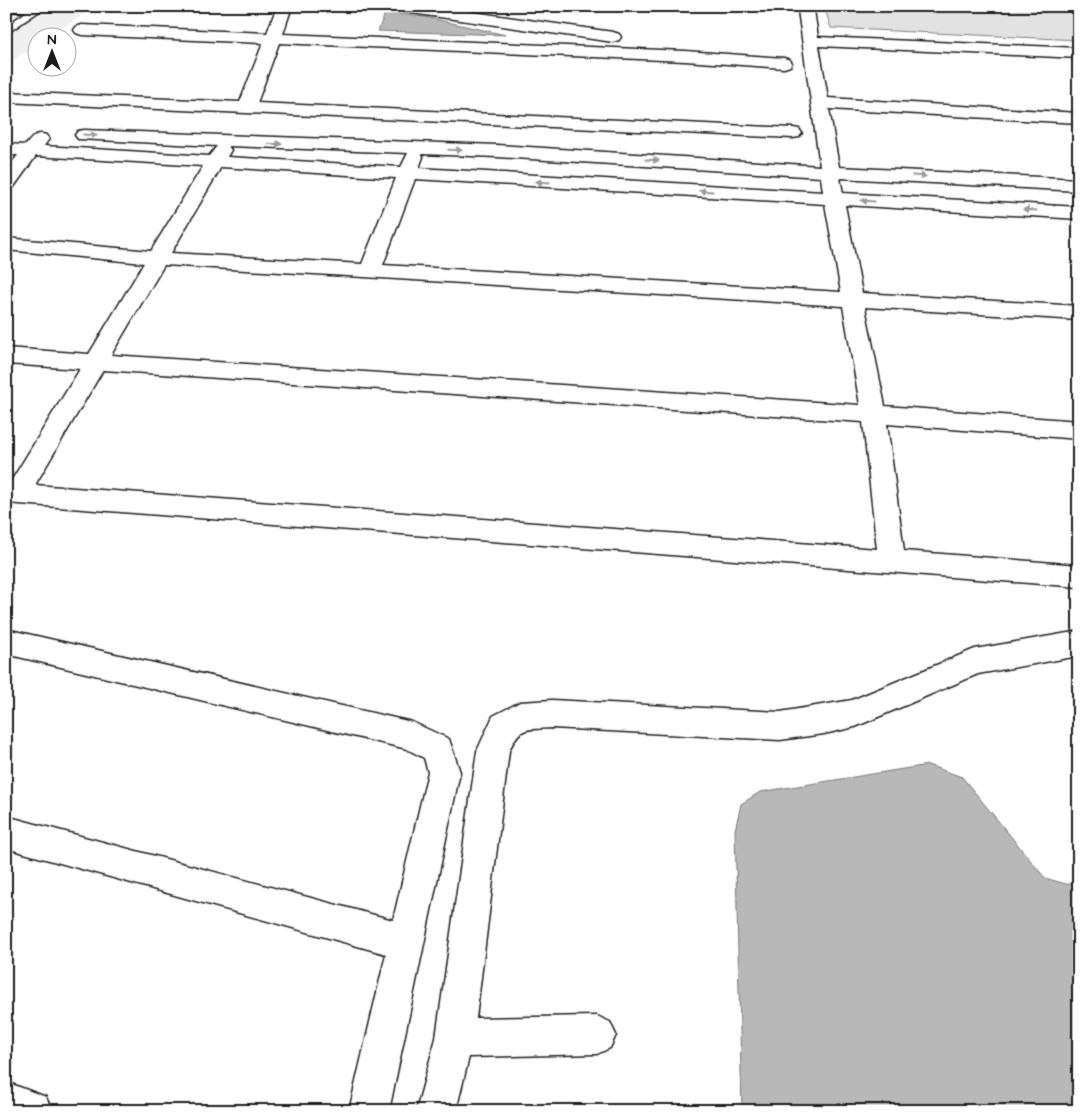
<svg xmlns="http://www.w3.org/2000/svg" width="1085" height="1117" font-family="'Architects Daughter',sans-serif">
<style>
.built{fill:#f0f0f0}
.green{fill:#e2e2e2;stroke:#7f7f7f}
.water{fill:#b8b8b8;stroke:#7a7a7a}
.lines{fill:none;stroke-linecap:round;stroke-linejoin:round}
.lane-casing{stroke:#1c1c1c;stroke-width:3}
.street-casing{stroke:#1c1c1c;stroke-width:3}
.lane{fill:#fff;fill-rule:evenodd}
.street{fill:#fff;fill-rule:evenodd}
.oneway{fill:#999}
</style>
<rect width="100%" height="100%" fill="#fff"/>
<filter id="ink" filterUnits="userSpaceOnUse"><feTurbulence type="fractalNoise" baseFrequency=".02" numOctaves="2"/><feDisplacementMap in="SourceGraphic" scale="10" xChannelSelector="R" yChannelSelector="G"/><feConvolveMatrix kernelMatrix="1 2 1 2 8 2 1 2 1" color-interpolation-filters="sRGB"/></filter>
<g filter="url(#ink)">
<polygon class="built" points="6,6 96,6 49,37 38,38 37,45 6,64"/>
<polygon class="green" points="824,6 1079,6 1079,40 831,28"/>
<g class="water">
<polygon points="385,13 425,17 506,35 378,31"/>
<polygon points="928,765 962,777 1045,878 1066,884 1079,884 1079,1111 742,1111 735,830 741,804 760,792"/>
</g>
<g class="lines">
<g class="lane-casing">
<polygon id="lane" points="6,6 36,7 41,10 6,34 6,26 26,12 6,11"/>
</g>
<g class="street-casing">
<g id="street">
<polygon points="277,6 292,6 283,34 685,51 784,58 790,60 792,63 790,66 784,68 685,61 279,43 257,103 793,128 799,129 802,133 799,137 793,138 6,102 6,92 240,102 263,43 82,35 76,33 74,30 76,27 82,25 267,33"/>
<polygon points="390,6 431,6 613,32 619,34 621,37 619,40 613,42 397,11 392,9"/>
<path d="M801,7H811L814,10L818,37L1079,48V58L819,46L828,98L1079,113V123L829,109L839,167L1079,179V191L840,178L843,193L1079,207V219L845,205L862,293L1079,306V320L865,307L885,406L1079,421V439L887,424L904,551L1079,565V587L6,503V483H10L80,369L6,364V348L89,354L144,263L6,250V238L151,251L203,166L36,156L13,188L6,190V171L18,155H6V144L26,145C33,136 36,132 46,135L49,139L44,146L209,156L217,146L78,139L75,135L78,131L84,130L497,145L820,166L798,10ZM228,146L408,153L401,167L227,157L231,150ZM421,154L497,157L821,177L823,192L419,168L423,157ZM221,167L396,178L362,264L171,253ZM415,179L825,204L841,292L383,265ZM164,265L843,306L860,405L111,355ZM103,370L863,422L877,549L35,485Z"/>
<polygon points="6,629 412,722 449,739 460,772 389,1111 349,1111 386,954 6,848 6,816 393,920 428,772 424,758 407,749 6,654"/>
<path d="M1079,631V656L978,674L855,727L824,734L780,740L552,728C526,730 520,725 509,751L476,1018L597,1016L610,1022L616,1035L610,1048L597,1054L469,1057L456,1111H416L436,1038L477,751L493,716L520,702L552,700L780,712L852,700L975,649Z"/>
<polygon points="6,1082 46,1097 52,1111 6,1111"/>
</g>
</g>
<use href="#lane" class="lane"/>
<use href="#street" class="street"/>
</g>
<defs><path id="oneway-solid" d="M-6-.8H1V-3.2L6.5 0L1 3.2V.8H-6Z" transform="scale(1.25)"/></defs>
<g class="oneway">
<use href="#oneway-solid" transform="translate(90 135) rotate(3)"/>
<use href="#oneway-solid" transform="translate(275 144) rotate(2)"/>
<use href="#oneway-solid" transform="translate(455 150) rotate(2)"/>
<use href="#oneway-solid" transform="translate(652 160) rotate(3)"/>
<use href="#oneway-solid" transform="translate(919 176) rotate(3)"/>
<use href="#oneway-solid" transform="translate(543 182) rotate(-177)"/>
<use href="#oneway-solid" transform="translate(706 191) rotate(-177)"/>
<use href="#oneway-solid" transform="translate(868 201) rotate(-177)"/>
<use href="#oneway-solid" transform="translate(1030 210) rotate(-177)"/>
</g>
</g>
<rect width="1085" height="1117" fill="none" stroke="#fff" stroke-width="25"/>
<rect x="12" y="12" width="1060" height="1092" fill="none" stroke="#1c1c1c" stroke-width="2" filter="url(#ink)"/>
<g transform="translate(52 52)"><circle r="24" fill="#ffffff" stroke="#a4a4a4"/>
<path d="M0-4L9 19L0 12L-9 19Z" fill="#1c1c1c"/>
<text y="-8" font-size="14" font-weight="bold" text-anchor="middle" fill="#1c1c1c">N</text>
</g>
</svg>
